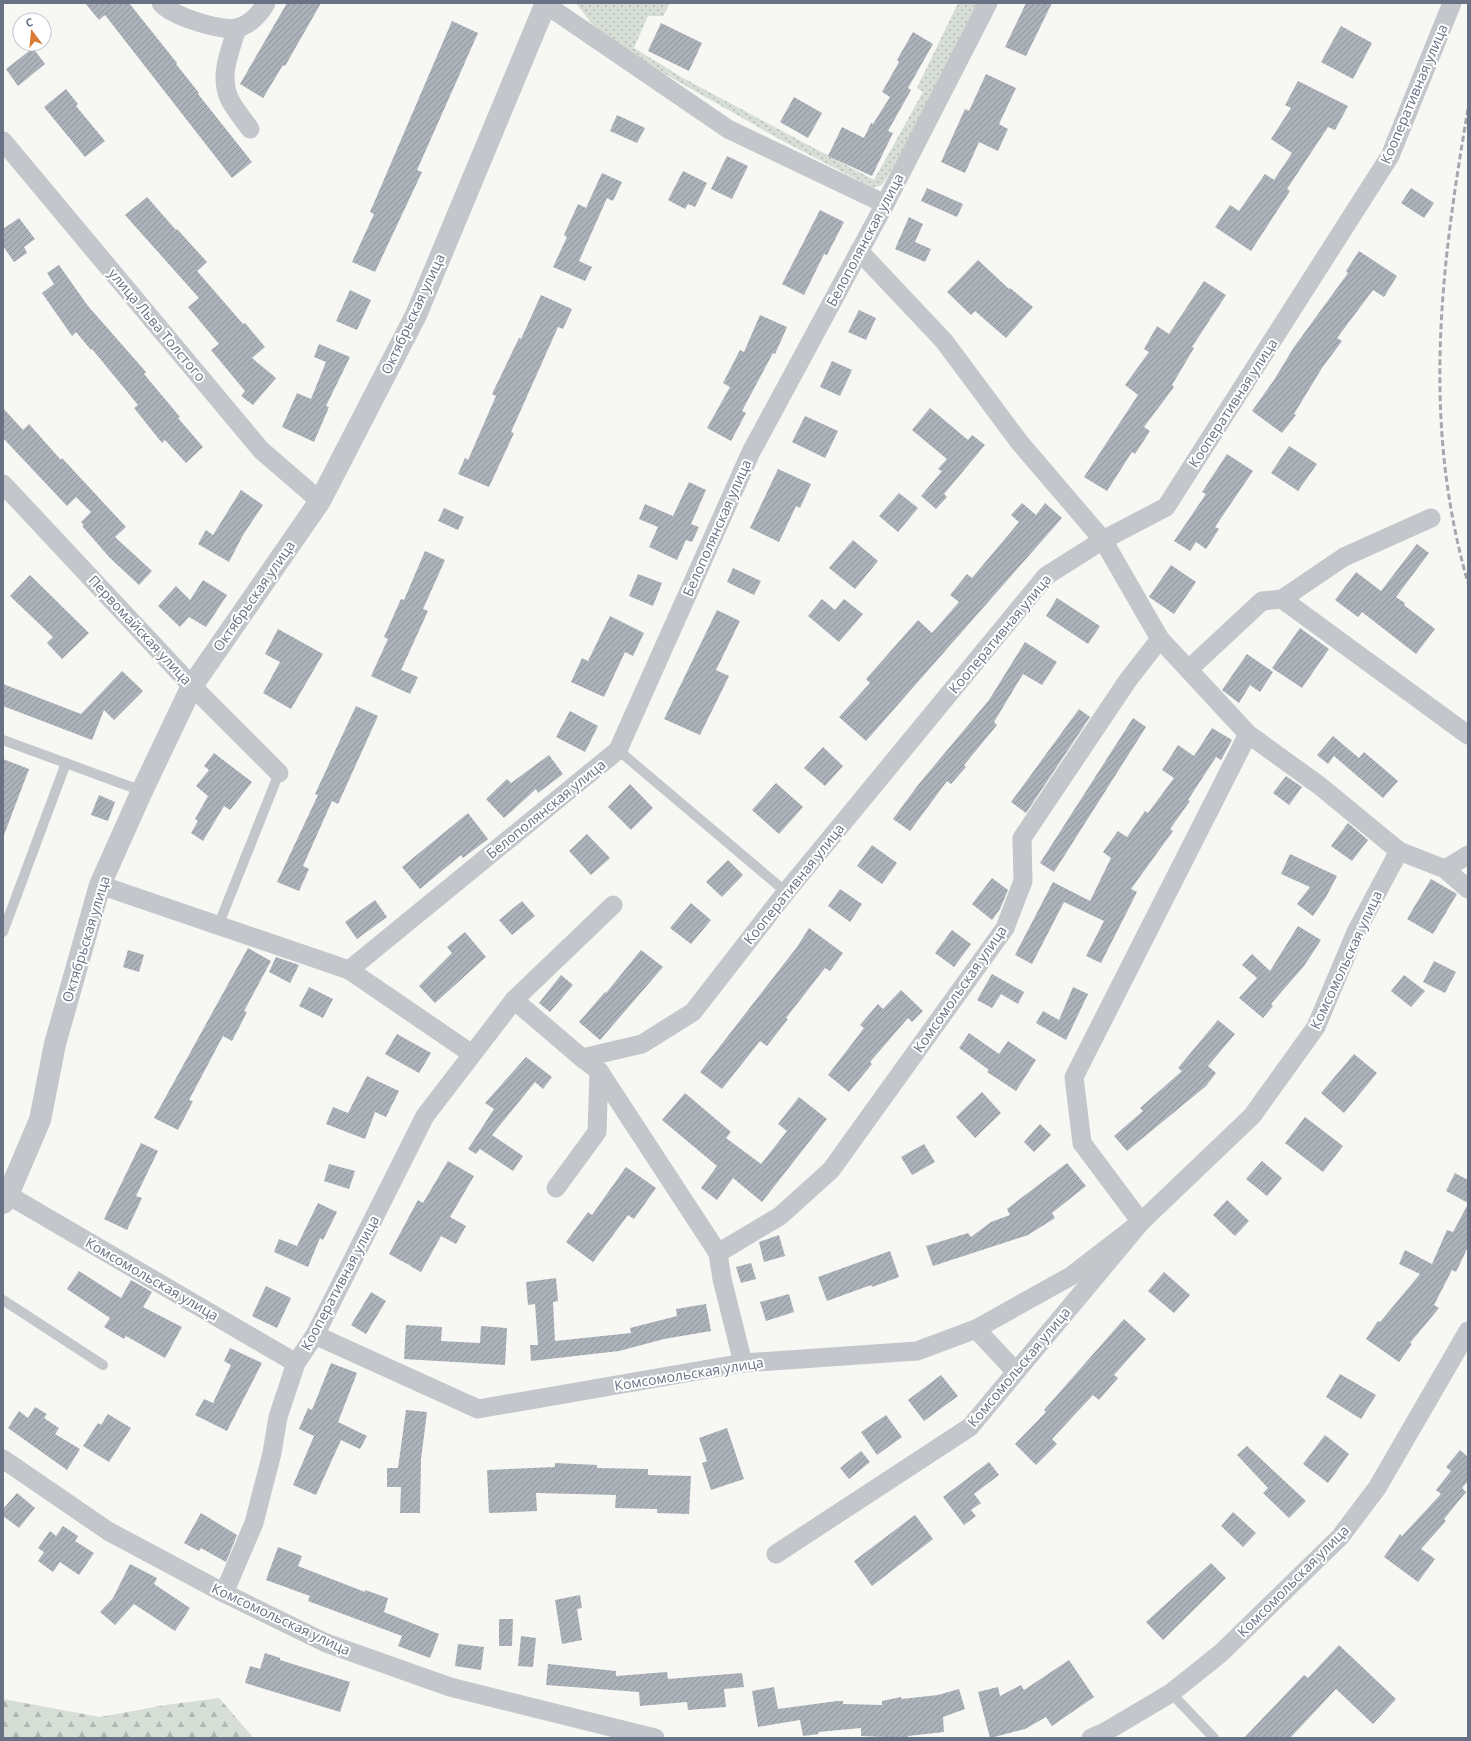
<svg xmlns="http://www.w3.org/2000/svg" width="1471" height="1741" font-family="'Open Sans',sans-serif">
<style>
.grass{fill:url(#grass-dots)}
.forest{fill:url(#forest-firs)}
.building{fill:url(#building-hatch)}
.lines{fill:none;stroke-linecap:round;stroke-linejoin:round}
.service{stroke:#c3c6ca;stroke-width:10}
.minor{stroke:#c3c6ca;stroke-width:19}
.tertiary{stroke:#c3c6ca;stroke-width:22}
.rail{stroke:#a4a8af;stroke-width:3;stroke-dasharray:6 3;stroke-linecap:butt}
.labels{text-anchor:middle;stroke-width:4;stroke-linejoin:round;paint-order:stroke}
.street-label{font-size:14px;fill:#687284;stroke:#fff}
</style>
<defs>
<pattern id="grass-dots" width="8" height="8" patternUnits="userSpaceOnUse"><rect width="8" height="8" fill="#d7ded6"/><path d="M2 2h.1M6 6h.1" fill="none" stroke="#b2b8b3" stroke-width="1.8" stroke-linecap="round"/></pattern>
<pattern id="forest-firs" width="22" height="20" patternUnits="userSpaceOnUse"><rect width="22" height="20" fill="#d7ded6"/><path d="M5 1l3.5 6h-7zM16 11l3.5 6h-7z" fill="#b2b8b3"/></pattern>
<pattern id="building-hatch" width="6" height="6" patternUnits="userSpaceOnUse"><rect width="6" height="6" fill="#acb2b9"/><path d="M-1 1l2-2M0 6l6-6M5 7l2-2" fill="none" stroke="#90959c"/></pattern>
</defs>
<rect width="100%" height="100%" fill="#f7f7f4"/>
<polygon class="grass" points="576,3 670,3 663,16 648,16 634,48 683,78 874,180 923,92 917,88 958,3 978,3 949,63 887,178 882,185 873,188 781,140 628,53 592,24"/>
<polygon class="forest" points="219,1698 252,1736 252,1738 3,1738 3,1699 100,1717 166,1705"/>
<g class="building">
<polygon points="85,3 129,3 177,63 176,64 199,93 198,94 252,162 232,178 105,15 99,20"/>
<polygon points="287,3 321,3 285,66 283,65 263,98 240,84"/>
<polygon points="1026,3 1052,3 1026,56 1005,47"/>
<polygon points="452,21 478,33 417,170 422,172 375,272 352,262 374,214 370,212"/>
<polygon points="661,23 702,43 689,71 648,51"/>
<polygon points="1341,26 1372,43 1353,79 1321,62"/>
<polygon points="913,32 933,44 908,88 911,90 888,131 893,133 872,176 828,156 842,127 864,138 871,123 873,124 890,97 882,92 899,62 897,60"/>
<polygon points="33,48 45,64 18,86 6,69"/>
<polygon points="986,74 1016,88 999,124 1008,129 998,151 979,142 965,173 941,162 965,109 969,111"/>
<polygon points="1298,81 1348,106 1335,130 1328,127 1287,189 1290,191 1251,251 1215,227 1230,205 1239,211 1265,174 1274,180 1292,153 1271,139 1291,108 1285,105"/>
<polygon points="66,89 78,104 76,106 105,141 85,157 44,107"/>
<polygon points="794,97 822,113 808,138 780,122"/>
<polygon points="617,115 645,128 637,143 610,131"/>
<polygon points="727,156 748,166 732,199 711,189"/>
<polygon points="683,171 707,183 695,207 688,204 685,209 668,200"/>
<polygon points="602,173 622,182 613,201 607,198 579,261 592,267 585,281 553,267 567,237 564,235 578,204 586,208"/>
<polygon points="927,188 963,204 957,217 921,201"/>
<polygon points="1411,188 1434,203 1424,218 1401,203"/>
<polygon points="147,197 176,230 177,229 207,262 197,271 243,324 245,323 265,347 252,358 276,378 253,405 241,396 245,391 211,350 219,344 188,307 199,298 125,215"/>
<polygon points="820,210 844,222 827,255 824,254 804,295 782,284"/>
<polygon points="909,217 923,224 915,242 931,249 925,262 895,249"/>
<polygon points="19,218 35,239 24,247 27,253 14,262 3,246 3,229"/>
<polygon points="1359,251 1397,276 1384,297 1373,290 1337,338 1342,341 1322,368 1294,414 1296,415 1282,433 1252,411 1274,380 1294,347 1348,273 1346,271"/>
<polygon points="978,260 1009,289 1010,288 1033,307 1006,338 975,311 971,315 947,292"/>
<polygon points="59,265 88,306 146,372 144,374 180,417 178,418 203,447 186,463 165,440 162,443 134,408 138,405 92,349 91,350 76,332 72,336 42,293 54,284 47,273"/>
<polygon points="1204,281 1226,295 1192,347 1194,348 1172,385 1174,387 1144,427 1150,431 1135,454 1132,452 1107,491 1084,477 1138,395 1125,385 1149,352 1144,349 1157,326 1169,334"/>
<polygon points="350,290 371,300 357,330 336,321"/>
<polygon points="541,295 572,309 563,329 558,327 511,432 514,433 489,487 458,474 465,458 468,460 496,396 492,394 519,338 521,339"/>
<polygon points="859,310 876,318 866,340 848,332"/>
<polygon points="760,315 787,327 775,354 773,353 742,411 746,413 731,441 707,428 730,387 723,383 740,350 744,352"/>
<polygon points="319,344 350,357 326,406 329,407 314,442 282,427 297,393 311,399 326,362 314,357"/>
<polygon points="832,361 852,370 840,396 820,387"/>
<polygon points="3,408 23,430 29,424 61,460 62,458 126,527 115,537 152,571 139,585 110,558 82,526 84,525 81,522 91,512 76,497 67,506 3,438"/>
<polygon points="930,408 968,440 972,435 985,445 944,494 947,497 936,509 921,496 942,471 938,469 947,459 912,430"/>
<polygon points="805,416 838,431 825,458 792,442"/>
<polygon points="1289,446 1317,464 1298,491 1271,473"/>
<polygon points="1227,454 1253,471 1215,527 1219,529 1206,549 1196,542 1190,551 1174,541 1206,494 1202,492"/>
<polygon points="778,469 811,484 800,508 796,506 779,542 750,528"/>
<polygon points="689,482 706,490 691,524 699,527 692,542 686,540 677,560 649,547 658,527 639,519 645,504 673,516"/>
<polygon points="241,490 263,505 243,535 229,562 198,544 206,530 213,535"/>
<polygon points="899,493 918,508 898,532 879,516"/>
<polygon points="1022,503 1036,515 1045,503 1062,518 866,741 839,717 870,683 866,679 918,620 932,633 959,602 950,595 967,574 972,578 1019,522 1011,515"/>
<polygon points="444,508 464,517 458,530 438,521"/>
<polygon points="853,540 878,561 855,589 829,568"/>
<polygon points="1417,544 1429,553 1396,597 1405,603 1404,605 1435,629 1416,654 1362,612 1358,617 1335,600 1356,572 1381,591"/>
<polygon points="425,551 445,560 423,609 428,611 401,670 418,677 410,694 371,676 388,639 384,637 401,599 404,600"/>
<polygon points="1171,565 1196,582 1174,614 1149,597"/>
<polygon points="733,568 761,581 754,595 727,582"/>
<polygon points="638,574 662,583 653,606 629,596"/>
<polygon points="30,575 89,633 62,659 47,643 53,637 10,596"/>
<polygon points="203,580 227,595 206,627 189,617 180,627 158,606 176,586 190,600"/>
<polygon points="1057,598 1100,626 1088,644 1046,616"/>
<polygon points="822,599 835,610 844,599 863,614 839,642 808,616"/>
<polygon points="717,610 740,621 716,670 729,676 700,735 664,719"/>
<polygon points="610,616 644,633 633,656 625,652 604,697 571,682 582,658 588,661"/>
<polygon points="1300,628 1329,649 1302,688 1272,668"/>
<polygon points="278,629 323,654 291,709 263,693 280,662 265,654"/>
<polygon points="1025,642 1057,662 1042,685 1023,674 994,722 997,725 964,765 966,767 951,784 947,781 910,831 893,819 918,785 989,700"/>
<polygon points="1247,654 1273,672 1260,692 1250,685 1239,703 1222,690"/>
<polygon points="122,671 143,691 114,720 104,710 92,740 3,706 3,684 81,714"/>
<polygon points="356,706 378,716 338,804 332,801 303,866 309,869 299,891 277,882 318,795 315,794"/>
<polygon points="1079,709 1090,717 1026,813 1011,802"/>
<polygon points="570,711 598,726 585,752 556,737"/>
<polygon points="1133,718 1146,727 1054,872 1040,863"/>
<polygon points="1212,728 1232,740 1221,760 1216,757 1188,800 1190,801 1170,829 1173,831 1131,889 1137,892 1101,963 1086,956 1104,921 1064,902 1032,964 1015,955 1053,882 1090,901 1111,858 1103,852 1118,831 1127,837 1145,811 1148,813 1174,778 1162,770 1178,745 1194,756"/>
<polygon points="1333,736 1359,758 1364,752 1398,781 1383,798 1334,756 1328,764 1317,755"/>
<polygon points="823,747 843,766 825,786 804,768"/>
<polygon points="214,753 252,782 230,810 224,806 203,841 191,833 198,821 195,819 208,796 196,786 209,770 204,766"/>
<polygon points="549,755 563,774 538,793 536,789 504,818 486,799 507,779 511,783"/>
<polygon points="3,759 29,769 4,835 3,834"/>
<polygon points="1286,776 1302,787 1289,805 1273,793"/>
<polygon points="776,783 803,807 779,834 752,810"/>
<polygon points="630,784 653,808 631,830 608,807"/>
<polygon points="99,795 115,802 108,821 91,815"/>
<polygon points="468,813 488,839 463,858 461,855 420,889 402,867"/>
<polygon points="1348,823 1368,840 1352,861 1331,846"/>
<polygon points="587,834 610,858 591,875 569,851"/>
<polygon points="872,845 897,863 882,884 857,866"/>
<polygon points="1290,854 1337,876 1326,897 1313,916 1297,904 1310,887 1281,874"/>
<polygon points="728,860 743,875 722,897 706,882"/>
<polygon points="992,878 1008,890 1000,909 992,920 972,904"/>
<polygon points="1431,879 1457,894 1433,934 1407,919"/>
<polygon points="840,889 862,904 850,922 828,906"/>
<polygon points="375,900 387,917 357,939 345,922"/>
<polygon points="522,901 535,916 512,935 499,920"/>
<polygon points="691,903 711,920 691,944 670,928"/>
<polygon points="1298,926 1321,940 1304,966 1271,1004 1273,1006 1263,1018 1239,998 1257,978 1242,965 1252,954 1270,971"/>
<polygon points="809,928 843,953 830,971 825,968 786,1018 788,1019 767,1046 760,1041 722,1089 700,1072 797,947"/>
<polygon points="952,930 971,944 954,967 935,953"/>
<polygon points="465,932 486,957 435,1003 419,986 452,953 447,947"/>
<polygon points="248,948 271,961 244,1011 247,1012 232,1041 223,1036 189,1100 193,1101 178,1130 154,1118"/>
<polygon points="128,950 144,955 139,972 123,967"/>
<polygon points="641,950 663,967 600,1040 579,1022 605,992 606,993"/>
<polygon points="276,957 299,965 290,983 269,972"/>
<polygon points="1434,961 1456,972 1445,993 1423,982"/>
<polygon points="992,974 1024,992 1018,1004 1001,994 992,1008 977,1000"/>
<polygon points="561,975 573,985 550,1012 539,1003"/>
<polygon points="1404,975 1425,991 1411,1007 1391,991"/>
<polygon points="309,987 333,999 323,1018 299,1006"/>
<polygon points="1073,987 1088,994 1066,1040 1036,1023 1043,1011 1059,1020"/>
<polygon points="901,990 923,1011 912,1022 908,1018 870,1062 872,1064 849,1092 828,1075 864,1028 860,1025 878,1004 883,1009"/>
<polygon points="1218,1020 1235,1034 1208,1066 1216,1073 1206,1086 1127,1151 1114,1136 1143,1111 1140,1108 1182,1071 1178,1068"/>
<polygon points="969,1033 999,1054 1008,1041 1036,1060 1016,1091 987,1072 989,1070 959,1048"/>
<polygon points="397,1034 431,1053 419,1073 385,1054"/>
<polygon points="1354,1054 1377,1073 1344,1113 1321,1093"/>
<polygon points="526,1057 552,1077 543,1089 535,1082 492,1135 523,1156 513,1171 480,1149 476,1154 468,1149 494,1109 485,1103"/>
<polygon points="367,1076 399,1091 386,1117 375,1112 365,1139 326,1124 333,1107 348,1113"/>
<polygon points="982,1092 1001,1113 975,1138 956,1117"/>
<polygon points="685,1093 731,1132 726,1138 761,1164 787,1131 778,1124 799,1097 827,1119 762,1202 733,1178 717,1200 701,1188 717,1166 662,1120"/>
<polygon points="1305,1117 1343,1146 1323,1172 1285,1143"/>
<polygon points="1040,1124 1051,1135 1034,1152 1024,1142"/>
<polygon points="141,1143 158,1151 136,1196 142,1198 127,1230 104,1219"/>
<polygon points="924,1144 935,1162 912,1175 901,1157"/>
<polygon points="448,1161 474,1176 450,1217 466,1226 456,1244 441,1236 421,1272 410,1266 410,1263 409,1265 389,1254 418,1200 423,1203"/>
<polygon points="1262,1161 1282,1178 1267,1196 1246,1179"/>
<polygon points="1067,1163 1086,1186 1052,1213 1055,1218 1028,1235 933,1266 926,1246 968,1233 971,1237 991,1222 1010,1215 1007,1209"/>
<polygon points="329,1164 355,1171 349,1189 324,1181"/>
<polygon points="626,1167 656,1188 634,1219 628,1215 593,1262 566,1242 588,1212 592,1215"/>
<polygon points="1455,1173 1468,1180 1468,1203 1446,1191"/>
<polygon points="1227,1200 1249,1221 1235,1236 1213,1215"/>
<polygon points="318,1203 337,1212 323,1240 320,1238 308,1267 274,1252 279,1239 297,1246"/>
<polygon points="1468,1204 1468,1247 1456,1272 1452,1270 1434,1305 1439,1308 1410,1343 1412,1344 1399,1362 1366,1339 1378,1321 1380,1322 1420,1274 1399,1264 1405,1250 1432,1264 1447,1230 1453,1232"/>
<polygon points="779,1235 785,1256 764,1262 759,1242"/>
<polygon points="890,1251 899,1277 872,1287 871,1285 827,1301 818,1277"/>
<polygon points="751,1263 756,1279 741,1283 736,1267"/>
<polygon points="79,1271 121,1298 131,1280 152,1292 143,1307 182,1327 165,1358 126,1336 124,1339 104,1327 110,1318 67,1289"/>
<polygon points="1164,1272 1190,1295 1174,1313 1148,1291"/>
<polygon points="556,1278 558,1301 553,1302 555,1341 631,1333 630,1328 677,1316 676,1309 706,1304 711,1331 664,1339 619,1351 531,1361 530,1345 538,1345 535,1304 528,1305 526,1282"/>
<polygon points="266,1286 291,1298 277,1328 252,1316"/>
<polygon points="371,1292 386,1301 366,1334 351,1325"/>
<polygon points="789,1294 794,1312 766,1321 760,1302"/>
<polygon points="1124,1319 1146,1339 1114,1375 1118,1378 1099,1400 1093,1395 1052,1439 1057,1444 1036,1465 1015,1444 1046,1412 1044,1410"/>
<polygon points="406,1325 442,1327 441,1341 480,1343 481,1326 507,1328 505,1365 404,1359"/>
<polygon points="230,1348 262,1363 227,1431 195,1415 204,1399 213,1403 231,1365 224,1361"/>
<polygon points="331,1363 357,1373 338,1422 367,1436 360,1449 341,1440 316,1495 293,1485 314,1436 299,1429 308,1408 312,1410"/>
<polygon points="1340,1374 1376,1395 1361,1419 1326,1397"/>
<polygon points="941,1375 958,1396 924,1421 908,1400"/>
<polygon points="35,1407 47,1414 44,1418 59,1428 55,1434 80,1449 67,1470 8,1428 19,1411 28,1418"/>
<polygon points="406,1410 427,1412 421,1459 420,1513 400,1513 401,1487 387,1487 387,1468 398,1468"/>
<polygon points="108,1414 131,1428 109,1462 83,1446 98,1423 101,1425"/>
<polygon points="886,1415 902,1437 877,1455 861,1432"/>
<polygon points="727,1428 744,1479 711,1490 702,1463 707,1461 699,1438"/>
<polygon points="1325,1435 1349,1454 1328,1483 1303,1464"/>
<polygon points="1247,1446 1306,1501 1289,1518 1263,1493 1268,1488 1237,1455"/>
<polygon points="1460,1450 1468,1457 1468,1481 1462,1488 1466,1492 1444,1519 1446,1521 1421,1549 1435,1559 1418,1582 1384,1557 1400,1534 1402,1536 1441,1494 1436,1490 1451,1471 1446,1467"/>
<polygon points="861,1451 870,1462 849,1479 840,1468"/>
<polygon points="989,1462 999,1475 974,1494 981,1503 971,1510 976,1516 964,1525 943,1497"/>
<polygon points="555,1463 597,1465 597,1468 648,1469 648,1475 691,1476 689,1514 657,1513 657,1509 615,1508 616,1495 536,1493 537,1511 489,1513 487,1470 555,1467"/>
<polygon points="17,1493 35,1508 19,1528 3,1516 3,1509"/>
<polygon points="1233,1512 1256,1533 1243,1547 1221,1526"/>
<polygon points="201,1513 237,1535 226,1562 201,1548 199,1551 184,1543"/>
<polygon points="915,1515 933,1539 872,1586 854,1561"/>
<polygon points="63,1526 78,1536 75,1541 94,1553 79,1575 60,1562 53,1572 38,1561 44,1552 38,1548 50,1531 56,1536"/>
<polygon points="278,1547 302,1556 298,1566 365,1592 365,1590 388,1598 384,1612 439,1634 430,1658 398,1646 402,1636 308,1601 310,1596 266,1580"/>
<polygon points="1211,1563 1226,1578 1163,1640 1146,1622"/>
<polygon points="130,1564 157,1578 154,1584 190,1608 175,1631 134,1604 115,1625 100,1612 113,1598"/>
<polygon points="580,1595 582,1608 577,1609 582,1640 562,1644 555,1600"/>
<polygon points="499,1619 513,1619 512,1646 499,1646"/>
<polygon points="521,1636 536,1638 533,1667 518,1666"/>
<polygon points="458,1644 484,1647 481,1670 455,1666"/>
<polygon points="1339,1645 1396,1699 1373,1724 1336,1689 1290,1738 1244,1738 1304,1675 1308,1678"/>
<polygon points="265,1653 280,1658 280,1660 350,1682 340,1712 245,1683 250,1666 260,1669"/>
<polygon points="1069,1660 1094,1697 1052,1726 1046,1717 1025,1729 990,1738 978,1692 998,1687 1000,1696 1021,1685 1024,1690"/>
<polygon points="548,1664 616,1671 616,1676 667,1672 668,1679 742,1673 744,1687 724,1689 726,1707 688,1710 687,1702 640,1706 639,1692 546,1685"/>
<polygon points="774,1687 778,1709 837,1701 843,1701 843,1704 882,1705 882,1701 901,1697 902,1699 938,1695 959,1689 965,1709 943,1717 944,1732 908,1736 909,1738 861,1736 861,1728 818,1732 819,1734 803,1736 800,1720 758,1727 752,1691"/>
</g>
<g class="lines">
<g class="service">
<polyline points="3,740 142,791"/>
<polyline points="618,750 786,892"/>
<polyline points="218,926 279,773"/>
<polyline points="3,932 66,763"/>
<polyline points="3,1300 103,1365"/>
<polyline points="1171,1693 1214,1738"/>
</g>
<g class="minor">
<path d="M161,3C172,16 219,31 236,28C249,26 260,14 266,3"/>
<polyline points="545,4 728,129 885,204"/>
<path d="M237,28C230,52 219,74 229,98C234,109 244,120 250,129"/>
<polyline points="3,141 261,450 320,501"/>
<polyline points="859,251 944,341 1020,443 1103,540 1160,639 1248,734 1320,786 1399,851 1445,869 1468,889"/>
<polyline points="3,484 192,686 279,773"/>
<polyline points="1282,599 1468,735"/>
<polyline points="1189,669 1262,601 1282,599 1344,557 1431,518"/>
<polyline points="1445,869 1468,855"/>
<polyline points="100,885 349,970 472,1054"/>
<polyline points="349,970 618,750 751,452 885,204 988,3"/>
<polyline points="514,1000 582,1058 642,1044 693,1012 786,892 1046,576 1103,540 1166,507 1390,156 1452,3"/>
<polyline points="582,1058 599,1071 718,1253 722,1279 743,1363"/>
<polyline points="556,1188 597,1132 599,1071"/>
<polyline points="8,1195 296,1363"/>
<polyline points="718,1253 780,1216 831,1170 1005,928 1023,881 1022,838 1128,680 1160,639"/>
<polyline points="976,1329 1016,1372"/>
<polyline points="315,1335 478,1409 743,1363 917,1351 976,1329 1071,1276 1141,1222 1252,1116 1316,1027 1356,932 1399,851"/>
<polyline points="3,1459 108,1531 224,1593 326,1643 450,1687 655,1738"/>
<polyline points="776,1554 970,1427 1141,1222 1082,1143 1074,1077 1248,734"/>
<polyline points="224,1593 254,1523 272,1453 278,1417 296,1363 315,1335 425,1116 514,1000 613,905"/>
<polyline points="1091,1738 1105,1732 1171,1693 1221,1653 1340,1537 1377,1488 1468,1331"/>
</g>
<polyline class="tertiary" points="3,1203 8,1195 40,1120 55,1044 100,885 142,791 192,686 320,501 416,315 546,3"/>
<path class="rail" d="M1468,109C1440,271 1422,423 1468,583"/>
</g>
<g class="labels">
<g class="street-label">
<text transform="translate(1414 94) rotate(-67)" y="5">Кооперативная улица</text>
<text transform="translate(865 240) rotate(-62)" y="5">Белополянская улица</text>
<text transform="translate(413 314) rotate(-65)" y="5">Октябрьская улица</text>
<text transform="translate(157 325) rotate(50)" y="5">улица Льва Толстого</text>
<text transform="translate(1233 403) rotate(-57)" y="5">Кооперативная улица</text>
<text transform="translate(717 528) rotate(-66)" y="5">Белополянская улица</text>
<text transform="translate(254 596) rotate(-55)" y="5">Октябрьская улица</text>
<text transform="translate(140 630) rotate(47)" y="5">Первомайская улица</text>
<text transform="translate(1000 634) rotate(-50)" y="5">Кооперативная улица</text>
<text transform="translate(546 809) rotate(-39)" y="5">Белополянская улица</text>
<text transform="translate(794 884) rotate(-51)" y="5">Кооперативная улица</text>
<text transform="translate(86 939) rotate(-73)" y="5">Октябрьская улица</text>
<text transform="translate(1346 960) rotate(-65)" y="5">Комсомольская улица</text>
<text transform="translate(960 989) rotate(-55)" y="5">Комсомольская улица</text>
<text transform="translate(152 1279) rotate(30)" y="5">Комсомольская улица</text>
<text transform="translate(340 1283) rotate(-62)" y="5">Кооперативная улица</text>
<text transform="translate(1019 1367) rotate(-50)" y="5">Комсомольская улица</text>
<text transform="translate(689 1374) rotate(-9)" y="5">Комсомольская улица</text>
<text transform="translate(1293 1581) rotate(-45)" y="5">Комсомольская улица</text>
<text transform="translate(281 1619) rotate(25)" y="5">Комсомольская улица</text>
</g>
</g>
<rect width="1471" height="1741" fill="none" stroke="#687284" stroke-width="8"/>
<g transform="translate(32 32) rotate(344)"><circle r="19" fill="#ffffff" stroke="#c3c7ce"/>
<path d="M0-3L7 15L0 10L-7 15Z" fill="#d97b33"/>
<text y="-6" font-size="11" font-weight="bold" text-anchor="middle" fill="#687284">С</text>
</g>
</svg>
